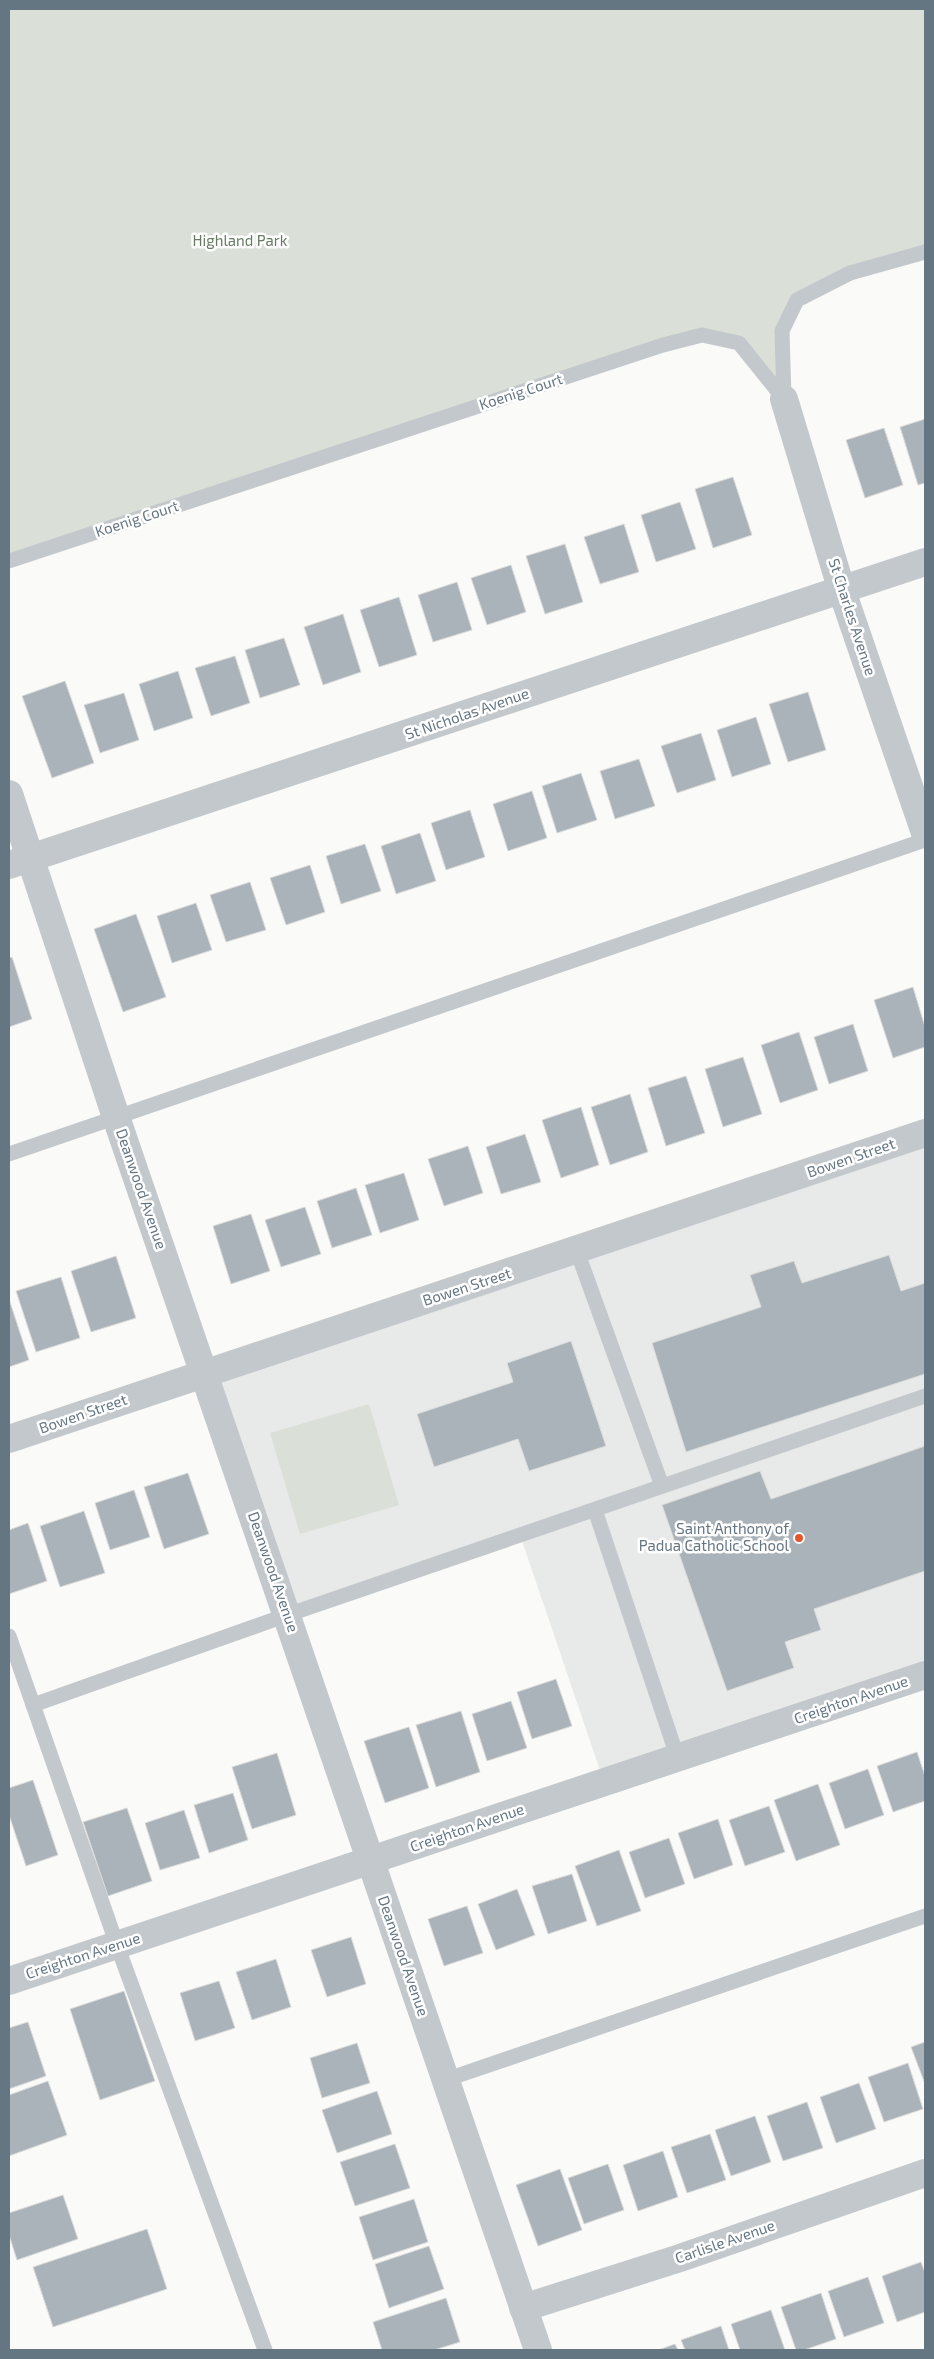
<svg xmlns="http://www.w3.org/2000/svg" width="934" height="2359" font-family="'Exo 2',sans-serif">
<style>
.built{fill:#e8e9e9}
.green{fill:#dadfd7}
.building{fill:#aab3b9;stroke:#dcdcda}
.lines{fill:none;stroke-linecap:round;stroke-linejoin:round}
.lane{stroke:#c3c8cc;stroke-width:15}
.street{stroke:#c3c8cc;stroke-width:28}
.poi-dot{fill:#e4572e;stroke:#fff;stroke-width:2}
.labels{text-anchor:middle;stroke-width:5;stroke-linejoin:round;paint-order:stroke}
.park-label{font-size:15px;fill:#687a64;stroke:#fff}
.street-label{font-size:15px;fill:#657683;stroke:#fff}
.poi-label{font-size:15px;fill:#657683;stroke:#fff;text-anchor:end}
</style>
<rect width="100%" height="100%" fill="#fafaf8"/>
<polygon class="built" points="925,1133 925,1675 604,1782 520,1535 287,1615 205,1373"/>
<g class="green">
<polygon points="9,9 925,9 925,252 797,300 782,331 784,399 739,343 702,335 9,561"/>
<polygon points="369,1404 399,1505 300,1534 270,1433"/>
</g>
<g class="building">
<polygon points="925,419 925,483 918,485 900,427"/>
<polygon points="884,428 903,485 865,498 846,440"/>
<polygon points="733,477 752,535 713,548 695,489"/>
<polygon points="680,502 696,549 656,562 641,515"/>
<polygon points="624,524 639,572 600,584 584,537"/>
<polygon points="565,544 583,602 545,614 526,556"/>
<polygon points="511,565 526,612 487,625 471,578"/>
<polygon points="457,582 472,630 433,642 418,595"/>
<polygon points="399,597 417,655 379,667 360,610"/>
<polygon points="343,614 361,672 323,685 304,627"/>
<polygon points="284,638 300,685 260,698 245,650"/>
<polygon points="235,656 250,703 211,716 195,668"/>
<polygon points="178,671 193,718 154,731 139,684"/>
<polygon points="65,681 94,763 52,778 22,696"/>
<polygon points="808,692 826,750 788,762 769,704"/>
<polygon points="124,693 139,740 100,753 84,705"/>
<polygon points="756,717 771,764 732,777 717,730"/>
<polygon points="701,733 716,780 677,793 661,746"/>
<polygon points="639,759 655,806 615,819 600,771"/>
<polygon points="581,773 597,820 557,833 542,786"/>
<polygon points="532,791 547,838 508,851 493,804"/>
<polygon points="470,810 485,857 446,870 431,823"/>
<polygon points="420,833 436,881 396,894 381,846"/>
<polygon points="365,844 381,891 341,904 326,856"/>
<polygon points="310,865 325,912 286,925 270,878"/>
<polygon points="250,882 266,930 226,942 210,895"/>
<polygon points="196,903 212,950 172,963 157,916"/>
<polygon points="136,914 166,997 123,1012 94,929"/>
<polygon points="12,957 32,1019 9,1027 9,958"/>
<polygon points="913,987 925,1027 925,1047 893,1058 874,1000"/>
<polygon points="853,1024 868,1071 829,1084 814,1037"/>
<polygon points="799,1032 818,1090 780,1103 761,1045"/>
<polygon points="743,1057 762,1114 723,1127 705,1069"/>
<polygon points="686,1076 705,1133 666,1146 648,1088"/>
<polygon points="630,1094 648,1152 610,1165 591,1107"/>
<polygon points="581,1107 599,1165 561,1178 542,1120"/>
<polygon points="525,1134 541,1182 501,1194 486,1147"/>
<polygon points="468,1146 483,1193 444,1206 428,1159"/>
<polygon points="404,1173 419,1220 380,1233 365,1185"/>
<polygon points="356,1188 372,1235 332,1248 317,1201"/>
<polygon points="305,1207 321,1254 281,1267 265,1220"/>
<polygon points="251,1214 270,1271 231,1284 213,1226"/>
<polygon points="889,1255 901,1291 925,1283 925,1374 686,1452 652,1343 761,1307 750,1275 794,1261 802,1283"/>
<polygon points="116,1256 136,1318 91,1332 71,1271"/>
<polygon points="61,1277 80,1338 36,1352 16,1291"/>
<polygon points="9,1299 29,1360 9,1367"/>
<polygon points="571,1341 606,1446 529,1471 518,1439 434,1467 417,1414 513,1382 507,1363"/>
<polygon points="925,1446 925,1571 814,1609 821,1630 785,1642 794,1668 727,1691 662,1505 760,1471 771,1499"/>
<polygon points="188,1473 209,1534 164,1549 144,1487"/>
<polygon points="134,1490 150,1537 110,1550 95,1503"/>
<polygon points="84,1511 105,1573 60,1587 40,1526"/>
<polygon points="28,1523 47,1581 9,1594 9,1530"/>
<polygon points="556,1679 572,1726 532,1739 517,1692"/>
<polygon points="511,1701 527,1748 487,1761 472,1714"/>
<polygon points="461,1711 480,1772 436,1787 416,1725"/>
<polygon points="409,1727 429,1788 385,1803 364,1741"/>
<polygon points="917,1752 925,1776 925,1801 893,1812 877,1766"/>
<polygon points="277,1753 296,1815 252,1829 232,1767"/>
<polygon points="868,1769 884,1815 845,1829 829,1783"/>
<polygon points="33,1780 58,1855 26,1866 9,1815 9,1788"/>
<polygon points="818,1784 840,1845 796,1861 774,1800"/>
<polygon points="233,1793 248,1840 209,1853 194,1805"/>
<polygon points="769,1806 785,1852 745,1866 729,1820"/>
<polygon points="127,1808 152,1881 108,1896 83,1822"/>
<polygon points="184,1810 200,1858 160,1870 145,1823"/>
<polygon points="718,1819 733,1865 694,1879 678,1833"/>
<polygon points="669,1838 685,1884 645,1898 629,1852"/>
<polygon points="619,1850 641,1911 597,1926 575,1866"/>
<polygon points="572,1874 587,1921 548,1934 532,1886"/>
<polygon points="517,1889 535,1935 496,1950 478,1904"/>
<polygon points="467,1906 483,1953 444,1966 428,1919"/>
<polygon points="351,1937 366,1984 327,1997 311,1950"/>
<polygon points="276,1959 291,2007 252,2020 236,1972"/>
<polygon points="219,1981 235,2028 195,2041 180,1993"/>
<polygon points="124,1991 155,2081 100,2100 70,2009"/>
<polygon points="28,2022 46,2076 9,2089 9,2028"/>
<polygon points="925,2042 925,2084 911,2047"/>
<polygon points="357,2043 370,2083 322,2098 310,2058"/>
<polygon points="908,2063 923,2109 884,2122 868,2077"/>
<polygon points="48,2081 67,2135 9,2156 9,2095"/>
<polygon points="859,2083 876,2129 836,2143 820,2097"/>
<polygon points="377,2091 392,2134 337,2153 322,2110"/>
<polygon points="807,2102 823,2148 783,2161 767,2116"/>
<polygon points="755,2116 771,2162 731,2176 715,2130"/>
<polygon points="710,2134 726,2180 687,2193 671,2147"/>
<polygon points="395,2144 410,2188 355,2206 340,2162"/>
<polygon points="663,2151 678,2197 638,2211 623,2165"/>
<polygon points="608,2164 624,2210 584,2224 568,2178"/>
<polygon points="560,2169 582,2230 538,2246 516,2185"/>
<polygon points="63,2195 78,2239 17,2260 9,2235 9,2213"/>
<polygon points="414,2199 428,2242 373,2260 359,2217"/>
<polygon points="147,2229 167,2289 53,2327 33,2267"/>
<polygon points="429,2246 444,2289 389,2308 375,2264"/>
<polygon points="921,2262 925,2273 925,2312 897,2322 882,2276"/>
<polygon points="868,2277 884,2323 844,2337 828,2291"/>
<polygon points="821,2293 836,2339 804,2350 796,2350 781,2307"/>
<polygon points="446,2298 460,2342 434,2350 382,2350 373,2322"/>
<polygon points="771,2310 785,2350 740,2350 731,2324"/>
<polygon points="721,2326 729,2350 685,2350 681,2340"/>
<polygon points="675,2344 678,2350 658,2350"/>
</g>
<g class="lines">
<g class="lane">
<polyline points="784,399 782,331 797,300 850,273 925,252"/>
<polyline points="9,561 663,345 702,335 739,343 784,399"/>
<polyline points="9,1154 925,840"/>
<polyline points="577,1251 662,1486"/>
<polyline points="595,1510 678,1759"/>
<polyline points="9,1636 117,1945 265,2350"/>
<polyline points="33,1705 287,1615 925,1396"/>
<polyline points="445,2080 925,1916"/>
</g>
<g class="street">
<polyline points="784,399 842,591 925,833"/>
<polyline points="9,794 116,1117 538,2350"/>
<polyline points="9,865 925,562"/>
<polyline points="9,1439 925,1133"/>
<polyline points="9,1981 925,1675"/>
<polyline points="523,2308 680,2258 925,2173"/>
</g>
</g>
<circle class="poi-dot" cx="799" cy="1538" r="5"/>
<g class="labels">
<g class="park-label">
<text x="240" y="246">Highland Park</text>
</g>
<g class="street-label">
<text transform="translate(521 392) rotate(-18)" y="5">Koenig Court</text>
<text transform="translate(137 519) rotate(-18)" y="5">Koenig Court</text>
<text transform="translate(852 617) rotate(72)" y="5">St Charles Avenue</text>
<text transform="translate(467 714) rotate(-19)" y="5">St Nicholas Avenue</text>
<text transform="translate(851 1158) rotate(-19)" y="5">Bowen Street</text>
<text transform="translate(141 1189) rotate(71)" y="5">Deanwood Avenue</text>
<text transform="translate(467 1287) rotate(-18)" y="5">Bowen Street</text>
<text transform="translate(83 1414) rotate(-19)" y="5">Bowen Street</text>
<text transform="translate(273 1572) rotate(71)" y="5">Deanwood Avenue</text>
<text transform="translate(851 1700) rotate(-19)" y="5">Creighton Avenue</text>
<text transform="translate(467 1828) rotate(-19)" y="5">Creighton Avenue</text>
<text transform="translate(83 1956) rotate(-18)" y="5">Creighton Avenue</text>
<text transform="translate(403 1956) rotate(71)" y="5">Deanwood Avenue</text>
<text transform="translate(725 2242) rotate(-19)" y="5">Carlisle Avenue</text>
</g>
<g class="poi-label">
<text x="789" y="1534">Saint Anthony of<tspan x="789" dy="17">Padua Catholic School</tspan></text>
</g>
</g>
<rect width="934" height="2359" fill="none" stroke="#657683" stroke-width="20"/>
</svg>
